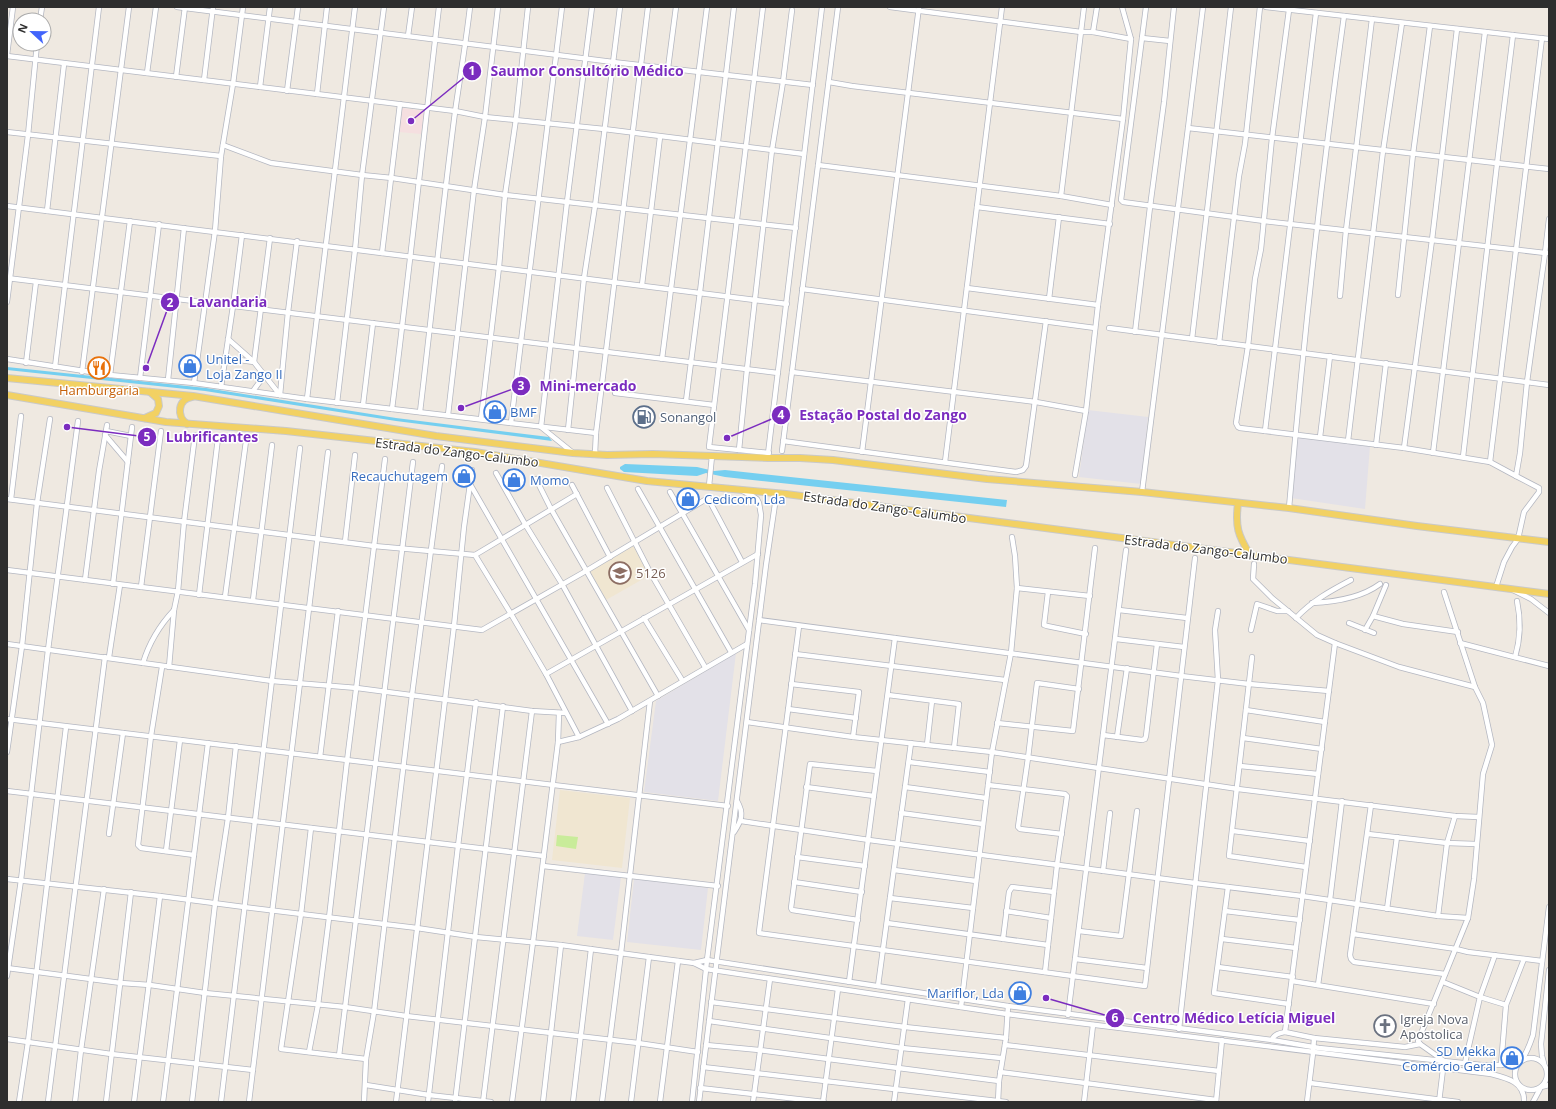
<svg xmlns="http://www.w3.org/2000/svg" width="1556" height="1109" font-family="'Open Sans',sans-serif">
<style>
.industrial{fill:#e3e1e8}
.education{fill:#f0e6d1}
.medical{fill:#f5dfe0}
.pitch{fill:#c9ec9a}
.water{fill:#75cff0}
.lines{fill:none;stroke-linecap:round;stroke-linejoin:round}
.minor-casing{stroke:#b4b7c1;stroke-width:6}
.major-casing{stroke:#c9c9c9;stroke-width:8}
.minor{stroke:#fff;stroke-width:4.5}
.major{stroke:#f2d163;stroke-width:6}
.labels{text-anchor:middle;stroke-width:3;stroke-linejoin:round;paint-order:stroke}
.shop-label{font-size:13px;fill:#366cbe;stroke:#fff;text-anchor:start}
.food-label{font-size:13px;fill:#c56008;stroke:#fff}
.service-label{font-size:13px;fill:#4e5e75;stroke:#fff;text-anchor:start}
.street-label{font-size:13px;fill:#2e2e2e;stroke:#fff}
.education-label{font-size:13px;fill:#785e54;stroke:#fff;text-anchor:start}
.worship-label{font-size:13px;fill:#5b616d;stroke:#fff;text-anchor:start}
.leader{fill:none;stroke:#7b2cbf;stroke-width:1.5}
.callout-dot{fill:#7b2cbf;stroke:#fff;stroke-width:1.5}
.mark-label{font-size:12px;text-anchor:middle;font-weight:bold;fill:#fff}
.callout-label{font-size:14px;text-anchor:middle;font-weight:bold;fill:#7b2cbf;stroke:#fff;stroke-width:3;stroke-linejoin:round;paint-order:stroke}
</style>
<rect width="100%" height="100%" fill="#efe9e1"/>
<g class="industrial">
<polygon points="1088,410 1148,417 1141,484 1079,477"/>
<polygon points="1296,437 1370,446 1365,509 1291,498"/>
<polygon points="736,653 718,801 644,792 656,701"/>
<polygon points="585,873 621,877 613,940 577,936"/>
<polygon points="634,879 708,888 701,950 627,942"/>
</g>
<g class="education">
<polygon points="633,546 650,575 606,600 590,571"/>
<polygon points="560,790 630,798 622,868 552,860"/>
</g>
<polygon class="medical" points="402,108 424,111 421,134 399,132"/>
<polygon class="pitch" points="557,835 578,837 576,849 556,846"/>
<g class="water">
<polygon points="7,367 206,388 396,418 549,437 552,441 396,421 205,391 7,370"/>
<polygon points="625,464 697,467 714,471 725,470 1007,500 1006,507 725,477 706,473 697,476 624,472 620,469 620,467"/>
</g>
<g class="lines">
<g class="minor-casing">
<g id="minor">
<polyline points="177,7 613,62 813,85"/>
<polyline points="763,7 709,447 769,453"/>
<polyline points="890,7 1081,32 1093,32 1131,39"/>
<polyline points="1146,7 1121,200 1123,202 1264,221 1545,253 1549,219"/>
<polyline points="1266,7 1549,39"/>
<polyline points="1316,13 1265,431 1404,448 1490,462 1516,476 1520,453 1527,382 1545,253 1549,253"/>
<polyline points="40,20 42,7"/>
<polyline points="1093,32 1097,7"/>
<polyline points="408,36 412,7"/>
<polyline points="1142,38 1170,41"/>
<polyline points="7,55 13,7"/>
<polyline points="7,56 455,111 485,117 604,129 804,154"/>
<polyline points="668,68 676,7"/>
<polyline points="147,73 156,7"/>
<polyline points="176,77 185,7"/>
<polyline points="204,80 213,7"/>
<polyline points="829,82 852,86 1123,119"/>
<polyline points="260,87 270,7"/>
<polyline points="287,91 298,7"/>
<polyline points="317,94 327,7"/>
<polyline points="1188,128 1203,7"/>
<polyline points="7,132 221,156"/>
<polyline points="223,145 271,163 362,175 392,178 505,195 796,228"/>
<polyline points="818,165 1061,196 1112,205"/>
<polyline points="1061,196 1084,7"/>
<polyline points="7,206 787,304"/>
<polyline points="977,207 1110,224"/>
<polyline points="47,211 64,64"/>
<polyline points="130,221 110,375 194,383 307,399 596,433"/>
<polyline points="382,253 400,104"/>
<polyline points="7,278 778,373"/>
<polyline points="642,285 660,137"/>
<polyline points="967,288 1098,305"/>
<polyline points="802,289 1095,328"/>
<polyline points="1398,295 1413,154 1430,26"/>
<polyline points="1340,296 1346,230 1372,19"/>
<polyline points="1049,299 1059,217"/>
<polyline points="7,302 28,135 37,44"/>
<polyline points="1109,328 1549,385"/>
<polyline points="1135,332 1150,207 1164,102 1174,7"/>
<polyline points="228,339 254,362 280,395"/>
<polyline points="1192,339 1231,7"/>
<polyline points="1219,343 1239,176 1245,144 1260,7"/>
<polyline points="225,358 254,362 270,238"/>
<polyline points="7,359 110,375"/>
<polyline points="662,359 707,7"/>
<polyline points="26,363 36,282"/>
<polyline points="55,367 99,7"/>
<polyline points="82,372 129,7"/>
<polyline points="792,372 1036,402 1086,411"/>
<polyline points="140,378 159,224"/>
<polyline points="168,380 184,228"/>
<polyline points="194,383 215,231 221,156 233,84 243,7"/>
<polyline points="221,387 233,306 242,235"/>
<polyline points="253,391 264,376"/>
<polyline points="615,393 714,405"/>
<polyline points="280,395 288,312 297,241"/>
<polyline points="307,399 355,7"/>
<polyline points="686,401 700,292 734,7"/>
<polyline points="337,403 355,250 362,175 384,7"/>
<polyline points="363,405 373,323"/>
<path d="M392,409C409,275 423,141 439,7"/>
<path d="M420,412C432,312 442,212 455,112C460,77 466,42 470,7"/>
<polyline points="448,415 474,190 485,117 498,7"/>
<polyline points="481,419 499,267 505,195 516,119 528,7"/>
<polyline points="511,423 562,7"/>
<polyline points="568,430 584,278 595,206 620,7"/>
<polyline points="106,431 131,436"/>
<polyline points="1265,431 1240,428 1238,427 1236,423 1248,346 1255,279 1261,249 1272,138 1289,10"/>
<polyline points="105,435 128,462"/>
<polyline points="1320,437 1330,356"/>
<polyline points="783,441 1016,472 1023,470 1026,466 1046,321"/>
<polyline points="1348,441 1383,151 1402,23"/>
<polyline points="1376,445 1386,363"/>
<polyline points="1404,448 1432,240 1457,29"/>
<polyline points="739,450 747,369 772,150 783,82 792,10"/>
<polyline points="782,451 838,7"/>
<polyline points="572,452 541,427 567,202 592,7"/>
<polyline points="862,452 919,7"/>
<polyline points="1433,453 1485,32"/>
<polyline points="595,454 596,433 648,7"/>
<polyline points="768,454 822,7"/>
<polyline points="1463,457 1497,164 1513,35"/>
<polyline points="945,462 1002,7"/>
<polyline points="1490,462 1542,38"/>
<polyline points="496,473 525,524 562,584 632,711"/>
<polyline points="1075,475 1086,411 1098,305 1123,119 1131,39 1122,7"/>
<polyline points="536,479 551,509 658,696"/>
<polyline points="470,484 608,724"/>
<polyline points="572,485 610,557"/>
<polyline points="709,486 712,456"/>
<polyline points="607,488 650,572 705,667"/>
<polyline points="638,489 731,652"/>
<polyline points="670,492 749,630"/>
<polyline points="1142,492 1188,128 1549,169"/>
<polyline points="7,499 374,546 475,555 511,614 546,674 579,737"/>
<polyline points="11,499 21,416"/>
<path d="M1289,508C1303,344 1321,180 1344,16"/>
<polyline points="345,542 355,455"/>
<polyline points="475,555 577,494"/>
<polyline points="1254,564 1253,579 1272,598 1317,635 1335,643 1399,667 1475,687"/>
<polyline points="7,570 482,630 586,571 708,498 742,562"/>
<polyline points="85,580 99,471 107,425"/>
<polyline points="113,584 132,427"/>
<polyline points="141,587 161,431"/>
<polyline points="1496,587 1504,562 1512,547 1518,539 1524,512 1539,492 1539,488 1516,476"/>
<polyline points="1017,588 1090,596"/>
<polyline points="1513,590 1531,599 1549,613"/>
<polyline points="1048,592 1044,625 1047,626 1086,634"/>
<polyline points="199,595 218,438"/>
<polyline points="225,597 246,441"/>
<polyline points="253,600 272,445"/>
<path d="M1312,603C1335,602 1361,598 1380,584"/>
<polyline points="1119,610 1187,618"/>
<polyline points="1373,616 1403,624 1458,632"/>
<polyline points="644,618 682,680"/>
<path d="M1296,618C1312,601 1330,591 1351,580"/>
<polyline points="759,620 1181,676 1249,684 1329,691"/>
<polyline points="1349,623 1374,633"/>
<polyline points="799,626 759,932 759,933 1145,986 1195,558"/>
<polyline points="1251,630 1257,604 1277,611 1288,611"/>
<polyline points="1365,630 1373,616 1386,585"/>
<polyline points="1116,639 1184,647"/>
<polyline points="1460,643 1549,666"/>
<polyline points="7,644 272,681 357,688 532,711 566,713"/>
<polyline points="795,654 1005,680"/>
<polyline points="109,657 120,585"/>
<polyline points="1252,657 1229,856 1306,867"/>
<path d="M1515,657C1521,637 1521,620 1517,601"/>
<path d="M143,663C149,643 160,625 174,610"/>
<polyline points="162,667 151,736 138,845 141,848 194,855"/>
<polyline points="169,667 174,610 178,591 184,522 195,435"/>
<polyline points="546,674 758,554"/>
<polyline points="791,684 859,692 853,737"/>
<polyline points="888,695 959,704 954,748"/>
<polyline points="788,709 856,718"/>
<polyline points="1246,710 1325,722"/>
<polyline points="7,719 728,806"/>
<polyline points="747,722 853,737 992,752 1238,789 1455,816 1479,817"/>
<polyline points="997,723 1073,731 1095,548"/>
<polyline points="1103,735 1142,740 1145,739 1146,736 1157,644"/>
<polyline points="1117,737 1127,668"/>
<polyline points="1243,738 1322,749"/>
<polyline points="558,742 579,737 618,719 747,644"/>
<polyline points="927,745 932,701"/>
<polyline points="7,752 22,646 37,503 50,419"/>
<polyline points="320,757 338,611"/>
<polyline points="909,762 990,772"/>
<polyline points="1240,766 1318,774"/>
<polyline points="988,785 1065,794 1067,796 1057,865 1045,972"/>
<polyline points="806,787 874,796"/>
<polyline points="905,787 986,798"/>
<polyline points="7,791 544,856"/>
<polyline points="1371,805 1350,955 1351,959 1354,962 1445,974"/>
<polyline points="901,813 983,824"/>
<polyline points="741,821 869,840 1195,883 1302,896 1438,916 1468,918"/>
<polyline points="311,828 301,914 281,1049 366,1059"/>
<polyline points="1233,831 1310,841"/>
<path d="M734,832C742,820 744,813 737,801"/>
<polyline points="109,834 123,733"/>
<polyline points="1062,834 1020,829 1018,827 1028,758 1037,683 1079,689"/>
<polyline points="1368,834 1447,843 1476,844"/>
<polyline points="166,851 180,740"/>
<polyline points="797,857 865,866"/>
<polyline points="543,866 718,886"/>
<polyline points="894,870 976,881"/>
<polyline points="1103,871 1110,813"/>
<path d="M7,879L160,896L244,907L417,928L476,937L561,945L649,957L694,963L706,969L1007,1014L1491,1074C1507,1078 1525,1082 1524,1102"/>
<polyline points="794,882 862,892"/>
<polyline points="1228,887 1214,993 1289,1004"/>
<polyline points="890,898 973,908"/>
<polyline points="1387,909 1397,837"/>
<polyline points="1006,911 1051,918"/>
<polyline points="1225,911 1300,920"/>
<polyline points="1438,916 1447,843 1455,816"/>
<polyline points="858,920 792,910 791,908 810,764 877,771"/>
<polyline points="887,923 1048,945"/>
<polyline points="1079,931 1121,936 1137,811"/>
<polyline points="1353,934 1456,949 1468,952 1542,961"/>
<polyline points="1003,939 1009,892 1012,887 1054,892"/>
<polyline points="1222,939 1296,948"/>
<polyline points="1075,959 1147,968"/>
<path d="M694,963L707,960L1008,1006L1272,1040L1319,1048L1482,1065H1501L1521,1061C1527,1053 1530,1044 1533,1035L1549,907"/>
<polyline points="1218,967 1293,977"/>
<polyline points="7,968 121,983 150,985 205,993 345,1007 406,1016 638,1043 698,1052"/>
<polyline points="7,976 21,880 48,650 78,421"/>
<polyline points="1292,981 1434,1004"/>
<polyline points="849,982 895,638"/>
<polyline points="1443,982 1480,997 1506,1005"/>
<polyline points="1318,985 1330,900 1342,801"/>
<polyline points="878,986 911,743"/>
<polyline points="711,1002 905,1027 1006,1038"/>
<polyline points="961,1007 992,752 1011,653 1017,588 1015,556 1012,537"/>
<polyline points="1068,1015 1126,550"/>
<polyline points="709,1021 902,1048 1001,1058"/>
<polyline points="1179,1029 1218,680 1215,630 1218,611"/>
<polyline points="1314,1038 1405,1047 1420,1044"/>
<polyline points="7,1039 111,1054 253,1070"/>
<path d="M1272,1040C1274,1034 1280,1033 1285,1032"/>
<polyline points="706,1045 759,1050 999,1081"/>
<polyline points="1005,1045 1219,1071"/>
<polyline points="309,1052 318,1005 329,918 347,761 385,459"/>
<polyline points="339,1056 413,462"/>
<circle cx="1531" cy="1074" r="16"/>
<polyline points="1465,1063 1480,997 1495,955"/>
<polyline points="1544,1063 1542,1056 1541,1044 1549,970"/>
<polyline points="1501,1065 1506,1005 1524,959"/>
<polyline points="703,1067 1006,1102"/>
<polyline points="1000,1072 1216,1100"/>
<polyline points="1310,1083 1458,1102"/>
<polyline points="366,1085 429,1095 491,1102"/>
<polyline points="700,1088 824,1102"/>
<polyline points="19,1102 28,1042 66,727"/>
<polyline points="48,1102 105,657"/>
<polyline points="75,1102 81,1050 104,889"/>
<polyline points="106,1102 131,892"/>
<polyline points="134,1102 160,896"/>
<polyline points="163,1102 208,743"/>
<polyline points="192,1102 215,904 228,818 236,746"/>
<polyline points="221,1102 300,448"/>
<polyline points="249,1102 328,452"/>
<polyline points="364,1102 366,1059 374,1012 412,695 442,466"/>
<polyline points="396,1102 454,626 464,527 472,470"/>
<polyline points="428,1102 458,846 476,702"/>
<polyline points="455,1102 503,706"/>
<polyline points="483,1102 532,711"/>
<polyline points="512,1102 533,942 558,742 559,713"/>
<polyline points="543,1102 561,945"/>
<polyline points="573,1102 591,949"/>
<polyline points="602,1102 621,953 650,701"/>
<polyline points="631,1102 649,957"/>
<polyline points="660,1102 678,961"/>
<polyline points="692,1102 707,960 755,584 761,515 759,503 757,499 754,497 743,491"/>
<polyline points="699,1102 766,565 775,504 780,495 785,494"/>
<polyline points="753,1102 770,979"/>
<polyline points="823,1102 838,989"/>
<polyline points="894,1102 908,999"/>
<polyline points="998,1102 999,1081 1006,1038 1008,1006"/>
<polyline points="1084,1102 1093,1025"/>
<polyline points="1216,1102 1222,1040"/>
<polyline points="1307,1102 1313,1053 1314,1038 1285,1032 1335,643"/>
<polyline points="1439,1102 1444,1061 1420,1044 1418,1041 1468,918 1474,879 1483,774 1492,745 1483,703 1475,687 1444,592"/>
<polyline points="1533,1102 1541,1087 1549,1085"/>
</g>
</g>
<g class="major-casing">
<g id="major">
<polyline points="7,378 193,396 436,436 573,453 607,455 653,454 768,458 800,458 833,460 987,479 1142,492 1289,508 1417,526 1549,542"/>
<polyline points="7,395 166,422 286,431 475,452 647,481 786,494 1549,594"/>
<polyline points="145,418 156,413 159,406 158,399 150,392"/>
<path d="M187,424C176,416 178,399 192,397"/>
<path d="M1238,503C1235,527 1238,535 1250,555"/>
</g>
</g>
<use href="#minor" class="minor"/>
<use href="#major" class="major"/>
</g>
<defs>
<g id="shop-ring" transform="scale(1.15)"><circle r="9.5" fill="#fff" stroke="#3f7fe0" stroke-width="1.5"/><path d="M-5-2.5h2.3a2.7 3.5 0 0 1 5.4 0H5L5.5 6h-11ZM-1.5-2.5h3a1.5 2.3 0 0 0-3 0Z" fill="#3f7fe0"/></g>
<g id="restaurant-ring" transform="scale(1.15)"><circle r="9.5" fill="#fff" stroke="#e8710a" stroke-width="1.5"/><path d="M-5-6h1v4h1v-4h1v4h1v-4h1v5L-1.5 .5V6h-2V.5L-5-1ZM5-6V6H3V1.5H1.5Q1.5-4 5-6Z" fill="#e8710a"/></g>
<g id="fuel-ring" transform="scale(1.15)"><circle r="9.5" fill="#fff" stroke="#5c6f8a" stroke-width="1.5"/><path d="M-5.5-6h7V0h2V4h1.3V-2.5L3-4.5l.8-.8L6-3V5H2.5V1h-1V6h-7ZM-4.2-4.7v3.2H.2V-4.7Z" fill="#5c6f8a"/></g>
<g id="school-ring" transform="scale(1.15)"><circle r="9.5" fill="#fff" stroke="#8d6e63" stroke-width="1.5"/><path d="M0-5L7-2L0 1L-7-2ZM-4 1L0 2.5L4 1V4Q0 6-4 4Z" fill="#8d6e63"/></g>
<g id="church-ring" transform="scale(1.15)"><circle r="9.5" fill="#fff" stroke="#6b7280" stroke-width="1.5"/><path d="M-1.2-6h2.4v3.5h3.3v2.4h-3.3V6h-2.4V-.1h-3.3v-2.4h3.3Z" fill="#6b7280"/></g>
</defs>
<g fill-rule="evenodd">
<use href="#shop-ring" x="190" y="366"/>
<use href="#restaurant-ring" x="99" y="368"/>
<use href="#shop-ring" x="495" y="412"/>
<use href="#fuel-ring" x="644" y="417"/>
<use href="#shop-ring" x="464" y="476"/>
<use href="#shop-ring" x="514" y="480"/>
<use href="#shop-ring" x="688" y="499"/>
<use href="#school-ring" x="620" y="573"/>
<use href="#shop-ring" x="1020" y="993"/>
<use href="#church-ring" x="1385" y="1026"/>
<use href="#shop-ring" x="1512" y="1058"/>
</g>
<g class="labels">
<g class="shop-label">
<text x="206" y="364">Unitel -<tspan x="206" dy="15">Loja Zango II</tspan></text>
<text x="510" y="417">BMF</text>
<text x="448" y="481" text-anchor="end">Recauchutagem</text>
<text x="530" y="485">Momo</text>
<text x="704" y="504">Cedicom, Lda</text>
<text x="1004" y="998" text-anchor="end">Mariflor, Lda</text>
<text x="1496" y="1056" text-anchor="end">SD Mekka<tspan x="1496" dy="15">Comércio Geral</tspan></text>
</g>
<g class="food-label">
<text x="99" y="395">Hamburgaria</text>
</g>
<g class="service-label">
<text x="660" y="422">Sonangol</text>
</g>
<g class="street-label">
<text transform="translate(457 452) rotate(7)" y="5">Estrada do Zango-Calumbo</text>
<text transform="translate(885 507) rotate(8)" y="5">Estrada do Zango-Calumbo</text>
<text transform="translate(1206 549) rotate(7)" y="5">Estrada do Zango-Calumbo</text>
</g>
<g class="education-label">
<text x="636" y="578">5126</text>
</g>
<g class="worship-label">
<text x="1400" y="1024">Igreja Nova<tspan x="1400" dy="15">Apostolica</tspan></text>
</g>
</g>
<path class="leader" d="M411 121L472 71M146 368L170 302M461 408L521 386M727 438L781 415M67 427L147 437M1046 998L1115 1018"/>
<g class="callout-dot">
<circle cx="411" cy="121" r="4"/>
<circle cx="146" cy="368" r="4"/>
<circle cx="461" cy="408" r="4"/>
<circle cx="727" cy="438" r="4"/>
<circle cx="67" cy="427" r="4"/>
<circle cx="1046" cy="998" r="4"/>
<circle cx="472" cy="71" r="10"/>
<circle cx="170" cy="302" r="10"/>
<circle cx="521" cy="386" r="10"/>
<circle cx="781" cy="415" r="10"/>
<circle cx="147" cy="437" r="10"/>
<circle cx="1115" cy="1018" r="10"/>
</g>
<g class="mark-label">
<text x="472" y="75">1</text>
<text x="170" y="307">2</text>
<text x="521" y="390">3</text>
<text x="781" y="419">4</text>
<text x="147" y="441">5</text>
<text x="1115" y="1022">6</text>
</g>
<g class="callout-label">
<text x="587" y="76">Saumor Consultório Médico</text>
<text x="228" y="307">Lavandaria</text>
<text x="588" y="391">Mini-mercado</text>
<text x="883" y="420">Estação Postal do Zango</text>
<text x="212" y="442">Lubrificantes</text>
<text x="1234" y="1023">Centro Médico Letícia Miguel</text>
</g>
<rect width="1556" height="1109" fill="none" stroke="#2e2e2e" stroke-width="16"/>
<g transform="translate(32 32) rotate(292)"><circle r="19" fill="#ffffff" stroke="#ababab"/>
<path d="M0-3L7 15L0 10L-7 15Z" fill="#4264fb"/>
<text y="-6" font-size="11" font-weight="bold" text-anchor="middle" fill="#2e2e2e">N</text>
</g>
</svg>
